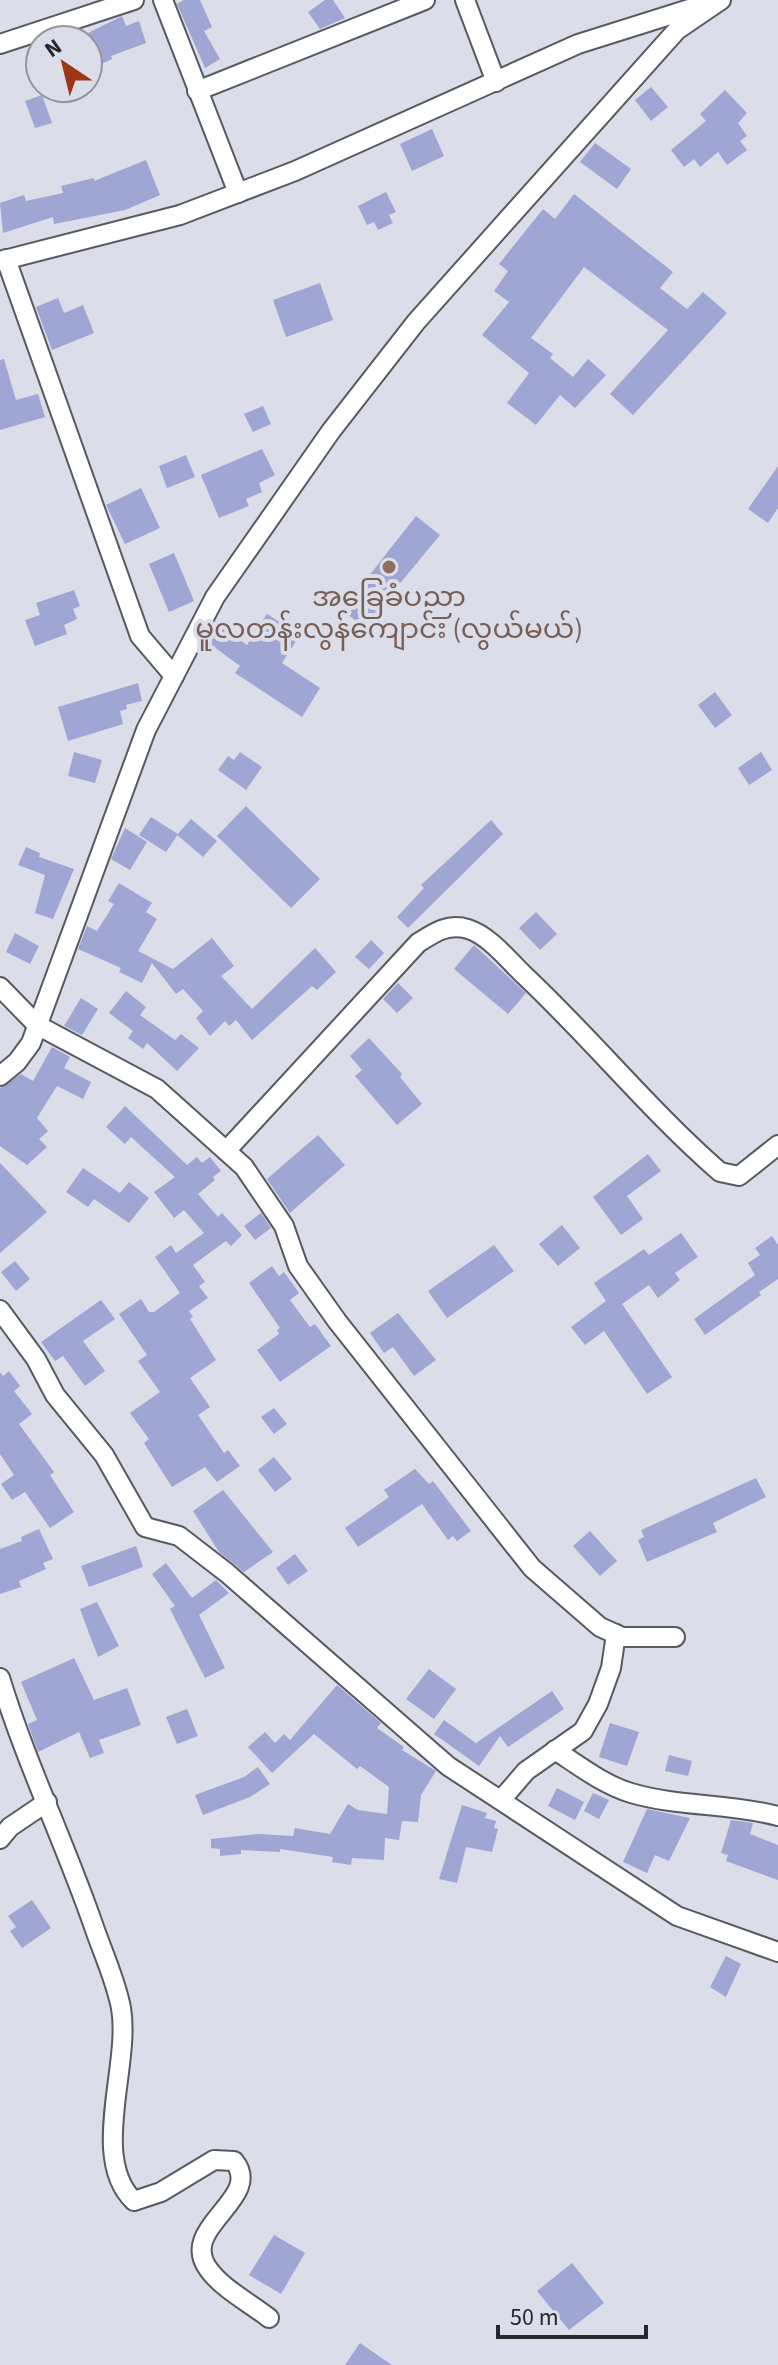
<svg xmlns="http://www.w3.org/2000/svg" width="778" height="2365" font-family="'Source Sans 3','Noto Sans Myanmar',sans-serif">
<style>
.building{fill:#9fa6d3}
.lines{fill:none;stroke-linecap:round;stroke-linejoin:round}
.street-casing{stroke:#575963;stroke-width:22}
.street{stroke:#fff;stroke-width:18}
.education-dot{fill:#8d6e63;stroke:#dbdde9;stroke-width:3}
.labels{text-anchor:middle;stroke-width:8;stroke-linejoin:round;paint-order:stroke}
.education-label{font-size:28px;fill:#785e54;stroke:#dbdde9}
</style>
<rect width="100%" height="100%" fill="#dbdde9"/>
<g class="building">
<polygon points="184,0 200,0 212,27 204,31 220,59 205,68 177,4"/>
<polygon points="325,0 333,0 345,18 320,29 308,12"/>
<polygon points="122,16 126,26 139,21 146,43 111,56 112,59 97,66 94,58 88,61 88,33"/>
<polygon points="651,87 668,107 651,121 635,100"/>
<polygon points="725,90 747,113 738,123 747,136 740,141 747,150 727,165 718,152 700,167 694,159 684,167 671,150 706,121 700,114"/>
<polygon points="42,95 52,123 35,128 25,101"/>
<polygon points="432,129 444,156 412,171 400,144"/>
<polygon points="595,143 631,169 617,189 580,162"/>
<polygon points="146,160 160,195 125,210 54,224 53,217 3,233 0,203 24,195 26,201 63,193 61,186 94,178 94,181"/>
<polygon points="386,192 396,212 389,215 393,223 378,230 374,222 367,225 358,206"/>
<polygon points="574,194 673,272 660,288 687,309 703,292 727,313 633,415 610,394 668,330 584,267 531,338 553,354 550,358 573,377 588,359 606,375 575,408 560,395 536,425 507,403 529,373 482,335 509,302 494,291 508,271 499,264 543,209 555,219"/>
<polygon points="320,283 333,320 286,337 273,300"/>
<polygon points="58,298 64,313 83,305 94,333 52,350 36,307"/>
<polygon points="4,359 16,400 38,394 45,417 0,430 0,360"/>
<polygon points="263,406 271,424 253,432 244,414"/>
<polygon points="262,449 275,475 259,483 262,492 246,499 249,506 219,518 201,475"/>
<polygon points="186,455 195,477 167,488 159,466"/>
<polygon points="778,466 778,508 768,523 748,509"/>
<polygon points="141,488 160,528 125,544 106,505"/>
<polygon points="416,516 440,535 364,627 342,610"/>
<polygon points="174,553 194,601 169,612 149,564"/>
<polygon points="74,590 80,606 73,609 77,619 64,625 67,634 35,646 25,620 40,615 36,603"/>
<polygon points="267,614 300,635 282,663 320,688 302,717 235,673 240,666 206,641 217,623 247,645"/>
<polygon points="138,683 142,701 126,705 127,709 120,711 123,724 68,741 58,707"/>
<polygon points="715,692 732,715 715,728 698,705"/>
<polygon points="74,752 102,760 95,783 68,776"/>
<polygon points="240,752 262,767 246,790 218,770 228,756 234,760"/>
<polygon points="761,752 772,770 749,785 738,768"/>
<polygon points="246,806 320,879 291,908 217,836"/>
<polygon points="151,817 178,834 166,852 139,835"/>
<polygon points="191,819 217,841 203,857 177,835"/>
<polygon points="491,820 503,834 408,928 397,917 424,888 421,885"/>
<polygon points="125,828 147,842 130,870 111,859"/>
<polygon points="26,847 40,853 39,857 74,869 53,919 35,913 45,875 18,865"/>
<polygon points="119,883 152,903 146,912 157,919 138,951 173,969 212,938 234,966 221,976 252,1009 315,948 336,972 317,990 312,986 252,1040 236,1020 229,1026 225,1021 210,1036 196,1018 203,1011 183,989 176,994 152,963 142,983 119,972 121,968 78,949 87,926 97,931 114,904 108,901"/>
<polygon points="536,912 557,934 540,950 519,928"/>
<polygon points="15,933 39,946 30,964 6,952"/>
<polygon points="371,940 384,953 369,969 355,957"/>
<polygon points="474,945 526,993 508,1014 454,969"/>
<polygon points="398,983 413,998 397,1013 383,999"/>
<polygon points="126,991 146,1007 140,1015 175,1040 181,1034 199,1048 177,1071 147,1043 143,1049 128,1038 133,1031 109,1013"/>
<polygon points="81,998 98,1009 82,1035 64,1026"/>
<polygon points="369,1038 402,1074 400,1077 422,1104 397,1125 355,1076 362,1070 350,1056"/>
<polygon points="52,1047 70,1057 64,1068 91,1082 83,1099 57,1086 37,1118 48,1131 39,1139 47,1147 27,1165 0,1146 0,1088 21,1074 33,1081"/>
<polygon points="125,1106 187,1165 197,1157 202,1163 210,1157 221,1171 213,1177 215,1180 198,1194 218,1217 222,1213 242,1235 231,1246 226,1241 193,1265 205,1282 199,1286 208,1298 189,1311 193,1317 190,1319 216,1360 190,1378 210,1407 198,1415 224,1453 228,1450 240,1466 217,1482 205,1467 172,1487 144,1443 149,1439 130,1413 160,1392 138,1361 147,1355 119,1314 141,1299 149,1312 154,1312 180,1293 155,1257 171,1245 176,1253 204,1233 184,1210 174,1218 154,1192 175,1177 131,1137 125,1144 106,1127"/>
<polygon points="318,1135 345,1165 290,1213 267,1179"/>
<polygon points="648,1154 661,1171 627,1196 643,1219 621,1235 593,1197"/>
<polygon points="0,1163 47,1212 0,1253"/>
<polygon points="83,1168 120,1193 129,1182 149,1198 129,1223 94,1199 88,1207 66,1192"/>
<polygon points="261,1213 271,1228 255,1240 244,1226"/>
<polygon points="562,1225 580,1248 558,1266 539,1244"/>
<polygon points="681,1233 698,1257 675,1273 680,1280 658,1298 649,1285 622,1304 672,1377 647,1394 604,1331 585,1345 571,1327 606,1301 594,1283 644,1249 649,1255"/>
<polygon points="772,1236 778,1245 778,1279 759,1292 761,1295 705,1335 694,1319 755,1275 748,1263 760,1255 755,1248"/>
<polygon points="494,1245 514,1271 447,1318 428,1291"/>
<polygon points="15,1261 30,1279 16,1291 1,1272"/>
<polygon points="272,1266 279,1276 284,1272 299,1293 290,1300 310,1327 315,1324 331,1346 280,1382 257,1350 279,1334 277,1330 280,1328 249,1283"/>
<polygon points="101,1300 115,1319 83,1341 105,1371 85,1386 63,1356 55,1361 41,1342"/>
<polygon points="398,1313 436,1360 414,1376 393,1347 384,1353 370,1333"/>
<polygon points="9,1371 20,1386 14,1391 32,1414 19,1424 54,1472 50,1475 74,1512 50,1528 25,1492 12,1500 1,1484 14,1475 0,1454 0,1372 3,1376"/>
<polygon points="274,1408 287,1424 274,1434 261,1417"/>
<polygon points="274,1457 292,1479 275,1492 258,1470"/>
<polygon points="415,1469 429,1484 433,1481 471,1531 457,1541 453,1536 448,1540 422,1504 358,1547 345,1528 389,1497 384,1490"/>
<polygon points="756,1478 766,1497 713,1523 717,1532 647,1562 638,1540 644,1537 641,1530"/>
<polygon points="223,1490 273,1552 244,1572 219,1552 193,1511"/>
<polygon points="39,1529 53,1559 43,1563 46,1569 19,1581 21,1587 0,1594 0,1549 22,1541 21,1537"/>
<polygon points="590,1531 617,1561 600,1576 573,1546"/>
<polygon points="136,1546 143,1567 89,1587 81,1566"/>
<polygon points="295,1554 308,1571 288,1585 276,1568"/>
<polygon points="166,1563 192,1598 216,1580 229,1593 199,1615 225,1668 205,1678 170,1609 175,1606 152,1574"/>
<polygon points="97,1602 119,1646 98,1657 80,1609"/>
<polygon points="74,1658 94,1700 127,1688 141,1725 99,1740 104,1753 90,1758 79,1732 38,1752 28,1724 37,1720 21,1682"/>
<polygon points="429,1669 456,1689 434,1719 406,1699"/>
<polygon points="337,1685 381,1723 377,1728 404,1747 402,1750 436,1771 421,1795 418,1822 402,1821 399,1840 385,1838 384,1860 352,1858 351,1865 332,1862 333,1857 280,1849 280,1852 241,1850 241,1854 220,1856 220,1849 211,1848 211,1839 258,1834 293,1836 295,1828 330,1834 348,1804 358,1810 387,1814 389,1787 360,1766 357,1769 314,1734 272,1773 248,1747 265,1732 275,1743 284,1734 290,1740"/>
<polygon points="552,1691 564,1709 508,1747 500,1736 479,1766 434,1734 444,1720 476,1743"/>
<polygon points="187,1709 198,1736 177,1744 166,1717"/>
<polygon points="610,1723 639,1732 627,1766 599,1757"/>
<polygon points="669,1755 692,1761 688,1776 665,1771"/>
<polygon points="258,1767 270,1784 250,1797 203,1815 195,1795 244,1777"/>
<polygon points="557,1788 584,1802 575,1820 548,1806"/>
<polygon points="593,1793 609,1800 599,1819 584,1811"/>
<polygon points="462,1805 487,1813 485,1818 496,1821 494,1828 498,1829 492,1852 466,1847 457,1883 439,1879"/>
<polygon points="647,1809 690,1818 669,1861 655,1855 647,1873 623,1862"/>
<polygon points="731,1820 753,1823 750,1834 778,1845 778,1880 726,1861 728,1855 721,1853"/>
<polygon points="32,1900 51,1928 22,1948 10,1931 16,1927 8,1916"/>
<polygon points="726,1956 741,1964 726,1997 710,1987"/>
<polygon points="274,2235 305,2253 281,2294 249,2275"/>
<polygon points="572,2263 604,2303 569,2330 537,2291"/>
<polygon points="360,2343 392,2365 345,2365"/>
</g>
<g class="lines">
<g class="street-casing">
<g id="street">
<polyline points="163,0 238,193"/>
<polyline points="465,0 496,82"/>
<polyline points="0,44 134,0"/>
<polyline points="197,91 425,0"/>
<polyline points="6,259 140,636 174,676"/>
<polyline points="0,261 180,215 295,171 578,44 702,5"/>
<polyline points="0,987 37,1025 157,1089 244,1167 284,1226 298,1266 337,1321 532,1568 600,1627 622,1637 675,1637"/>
<polyline points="0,1076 17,1062 31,1043 146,730 215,597 331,431 416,322 677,30 721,0"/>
<path d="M226,1151L418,943C435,932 448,923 468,929C490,936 509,961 525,976C592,1039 651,1112 720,1172L739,1176L778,1145"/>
<polyline points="0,1310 36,1359 55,1395 104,1455 145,1527 179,1536 227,1573 448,1766 677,1916 778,1952"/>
<path d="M0,1678C26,1763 65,1843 94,1927C103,1953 116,1981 121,2008C131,2065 89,2158 134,2201L161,2192L214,2160L234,2161C265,2199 176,2227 209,2270C223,2289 250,2303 269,2318"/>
<path d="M555,1750C578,1765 604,1785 631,1793C679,1807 729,1803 778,1816"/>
<polyline points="501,1800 526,1771 583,1731 598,1704 611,1668 616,1634"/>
<polyline points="0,1839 10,1827 47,1802"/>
</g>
</g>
<use href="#street" class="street"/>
</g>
<circle class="education-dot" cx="389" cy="567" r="8"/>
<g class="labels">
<g class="education-label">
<text x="389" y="606">အခြေခံပညာ<tspan x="389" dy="32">မူလတန်းလွန်ကျောင်း (လွယ်မယ်)</tspan></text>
</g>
</g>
<g transform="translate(64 64) rotate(325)"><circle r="38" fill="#dbdde9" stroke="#93949d" stroke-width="2"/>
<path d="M0-6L14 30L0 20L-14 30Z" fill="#9e3716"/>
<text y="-12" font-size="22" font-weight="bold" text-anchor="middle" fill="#26272b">N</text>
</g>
<path d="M498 2325v12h148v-12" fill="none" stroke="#26272b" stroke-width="4"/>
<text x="510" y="2325" font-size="24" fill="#26272b" stroke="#dbdde9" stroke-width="6" paint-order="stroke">50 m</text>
</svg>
